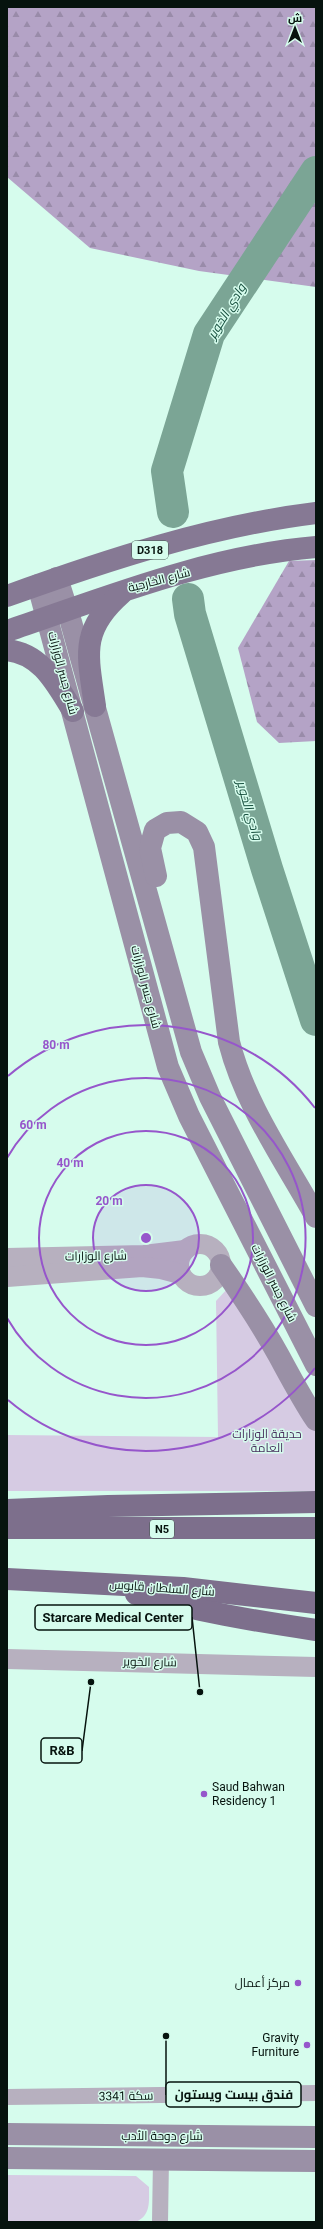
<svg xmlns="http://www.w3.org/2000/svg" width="323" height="2229" font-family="Roboto,Cairo,sans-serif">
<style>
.green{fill:#d6cbe3}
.forest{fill:url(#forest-firs)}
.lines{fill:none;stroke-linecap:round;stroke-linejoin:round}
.river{stroke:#7ba595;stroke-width:32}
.minor{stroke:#b7b0bf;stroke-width:16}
.tertiary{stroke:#b7b0bf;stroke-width:20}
.secondary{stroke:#9a90a6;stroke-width:22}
.primary{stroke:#867994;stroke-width:22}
.trunk{stroke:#7d6f8c;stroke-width:22}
.ring{fill:none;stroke:#9656cb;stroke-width:2}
.poi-dot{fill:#9656cb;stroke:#d6fced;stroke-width:1.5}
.labels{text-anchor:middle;stroke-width:3;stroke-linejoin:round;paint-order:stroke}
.shield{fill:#d6fced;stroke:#445951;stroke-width:1}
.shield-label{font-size:11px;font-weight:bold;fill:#06130e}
.street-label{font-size:12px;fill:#06130e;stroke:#d6fced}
.park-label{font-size:12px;fill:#49305f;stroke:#d6fced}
.poi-label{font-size:12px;fill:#06130e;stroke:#d6fced;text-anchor:end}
.water-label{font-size:13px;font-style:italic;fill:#18503f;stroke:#d6fced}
.centre{fill:#9656cb;stroke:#d6fced;stroke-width:2}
.ring-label{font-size:12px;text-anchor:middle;font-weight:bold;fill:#9656cb;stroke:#d6fced;stroke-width:3;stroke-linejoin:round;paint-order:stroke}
.leader{fill:none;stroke:#06130e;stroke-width:1.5}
.callout-dot{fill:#06130e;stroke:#d6fced;stroke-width:1.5}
.callout{fill:#d6fced;stroke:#06130e;stroke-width:1.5}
.callout-label{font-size:13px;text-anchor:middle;font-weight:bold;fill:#06130e}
</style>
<defs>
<pattern id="forest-firs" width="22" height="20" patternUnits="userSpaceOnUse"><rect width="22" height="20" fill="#b4a3c6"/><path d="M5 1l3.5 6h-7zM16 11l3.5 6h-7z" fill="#998ba9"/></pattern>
</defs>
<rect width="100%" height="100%" fill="#d6fced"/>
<g class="green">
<polygon points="228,1288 316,1428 316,1491 7,1491 7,1435 218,1437 216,1301"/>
<path d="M7,2175L136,2176L149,2187C149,2202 151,2215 136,2222H7Z"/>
</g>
<g class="forest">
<polygon points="7,7 316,7 316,287 199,271 90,248 7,177"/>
<polygon points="316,560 316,741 279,743 257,722 238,648 289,561"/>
</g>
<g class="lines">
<g class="river">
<polyline points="173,512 167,471 209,334 316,172"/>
<polyline points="188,599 190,614 267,869 316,1020"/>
</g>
<g class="minor">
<polyline points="7,2097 316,2093"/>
<polyline points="160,2222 161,2159"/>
</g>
<g class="tertiary">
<circle cx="200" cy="1265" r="21"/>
<polyline points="7,1258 144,1255 185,1250"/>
<polyline points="7,1277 142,1267 161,1269 180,1274"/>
<polyline points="7,1659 316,1667"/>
</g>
<g class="secondary">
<polyline points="57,578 71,622 191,1052 210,1097 316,1306"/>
<polyline points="38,585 168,1067 189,1116 316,1365"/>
<path d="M156,876L150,848L155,830L167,823L181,822L197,832L204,847L229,1042C245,1105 285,1161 316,1217"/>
<path d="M221,1265C242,1295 262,1325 279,1356C291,1378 302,1399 316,1420"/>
<polyline points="7,2134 316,2137"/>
<polyline points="7,2158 316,2161"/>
</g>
<g class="primary">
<path d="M7,596C107,560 210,526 316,513"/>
<path d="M7,631C107,597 209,556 316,547"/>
<path d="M7,650C42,654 56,684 73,711"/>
<path d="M95,706C88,656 79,631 121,594"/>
</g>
<g class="trunk">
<polyline points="7,1510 108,1506 316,1502"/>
<polyline points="7,1528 316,1528"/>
<polyline points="7,1579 183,1588 316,1603"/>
<path d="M136,1594C195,1611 255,1621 316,1630"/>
</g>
</g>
<circle cx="146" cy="1238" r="53" fill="#9656cb" fill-opacity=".12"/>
<g class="ring">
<circle cx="146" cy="1238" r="53"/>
<circle cx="146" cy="1238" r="107"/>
<path d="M7 1158A160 160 0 1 1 7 1318"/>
<path d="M315 1368A213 213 0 0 1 8 1400M8 1076A213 213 0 0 1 315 1108"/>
</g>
<g class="poi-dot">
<circle cx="204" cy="1794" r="4"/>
<circle cx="298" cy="1983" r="4"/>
<circle cx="307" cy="2045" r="4"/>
</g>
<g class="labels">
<g class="shield">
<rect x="132" y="541" width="36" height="18" rx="3"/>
<rect x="150" y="1520" width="24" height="18" rx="3"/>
</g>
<g class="shield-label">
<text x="150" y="554">D318</text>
<text x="162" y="1533">N5</text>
</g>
<g class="street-label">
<text transform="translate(159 580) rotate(-15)" y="4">شارع الخارجية</text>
<text transform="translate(63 673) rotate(75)" y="4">شارع جسر الوزارات</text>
<text transform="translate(146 987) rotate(75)" y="4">شارع جسر الوزارات</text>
<text transform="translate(96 1256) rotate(-1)" y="4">شارع الوزارات</text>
<text transform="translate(274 1283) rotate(63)" y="4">شارع جسر الوزارات</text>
<text transform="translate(162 1588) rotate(4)" y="4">شارع السلطان قابوس</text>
<text transform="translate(150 1662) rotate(1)" y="4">شارع الخوير</text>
<text transform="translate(126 2096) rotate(-1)" y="4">سكة 3341</text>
<text x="162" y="2140">شارع دوحة الأدب</text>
</g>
<g class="park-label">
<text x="267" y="1438">حديقة الوزارات<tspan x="267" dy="14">العامة</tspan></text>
</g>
<g class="poi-label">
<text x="212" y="1791" text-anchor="start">Saud Bahwan<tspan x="212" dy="14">Residency 1</tspan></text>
<text x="290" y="1987">مركز أعمال</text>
<text x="299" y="2042">Gravity<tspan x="299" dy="14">Furniture</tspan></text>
</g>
<g class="water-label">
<text transform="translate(226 311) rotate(-59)" y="5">وادي الخوير</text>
<text transform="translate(250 810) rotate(74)" y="5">وادي الخوير</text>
</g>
</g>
<circle cx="146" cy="1238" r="6" class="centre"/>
<g class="ring-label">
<text x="56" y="1049">80 m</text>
<text x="33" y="1129">60 m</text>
<text x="70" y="1167">40 m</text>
<text x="109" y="1205">20 m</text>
</g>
<path class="leader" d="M200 1692L192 1617M91 1682L82 1751M166 2036L166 2095"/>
<g class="callout-dot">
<circle cx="200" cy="1692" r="4"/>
<circle cx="91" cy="1682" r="4"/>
<circle cx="166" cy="2036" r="4"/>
</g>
<g class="callout">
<rect x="35" y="1605" width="157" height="25" rx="4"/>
<rect x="41" y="1738" width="41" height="25" rx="4"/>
<rect x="166" y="2082" width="135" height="25" rx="4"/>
</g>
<g class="callout-label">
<text x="113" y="1622">Starcare Medical Center</text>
<text x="62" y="1755">R&amp;B</text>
<text x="234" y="2099">فندق بيست ويستون</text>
</g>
<rect width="323" height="2229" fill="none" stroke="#06130e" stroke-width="16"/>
<g transform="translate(295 28)" stroke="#d6fced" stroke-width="3" paint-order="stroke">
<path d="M0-3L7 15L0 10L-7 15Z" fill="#06130e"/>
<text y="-6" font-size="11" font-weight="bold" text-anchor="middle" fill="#06130e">ش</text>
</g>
</svg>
